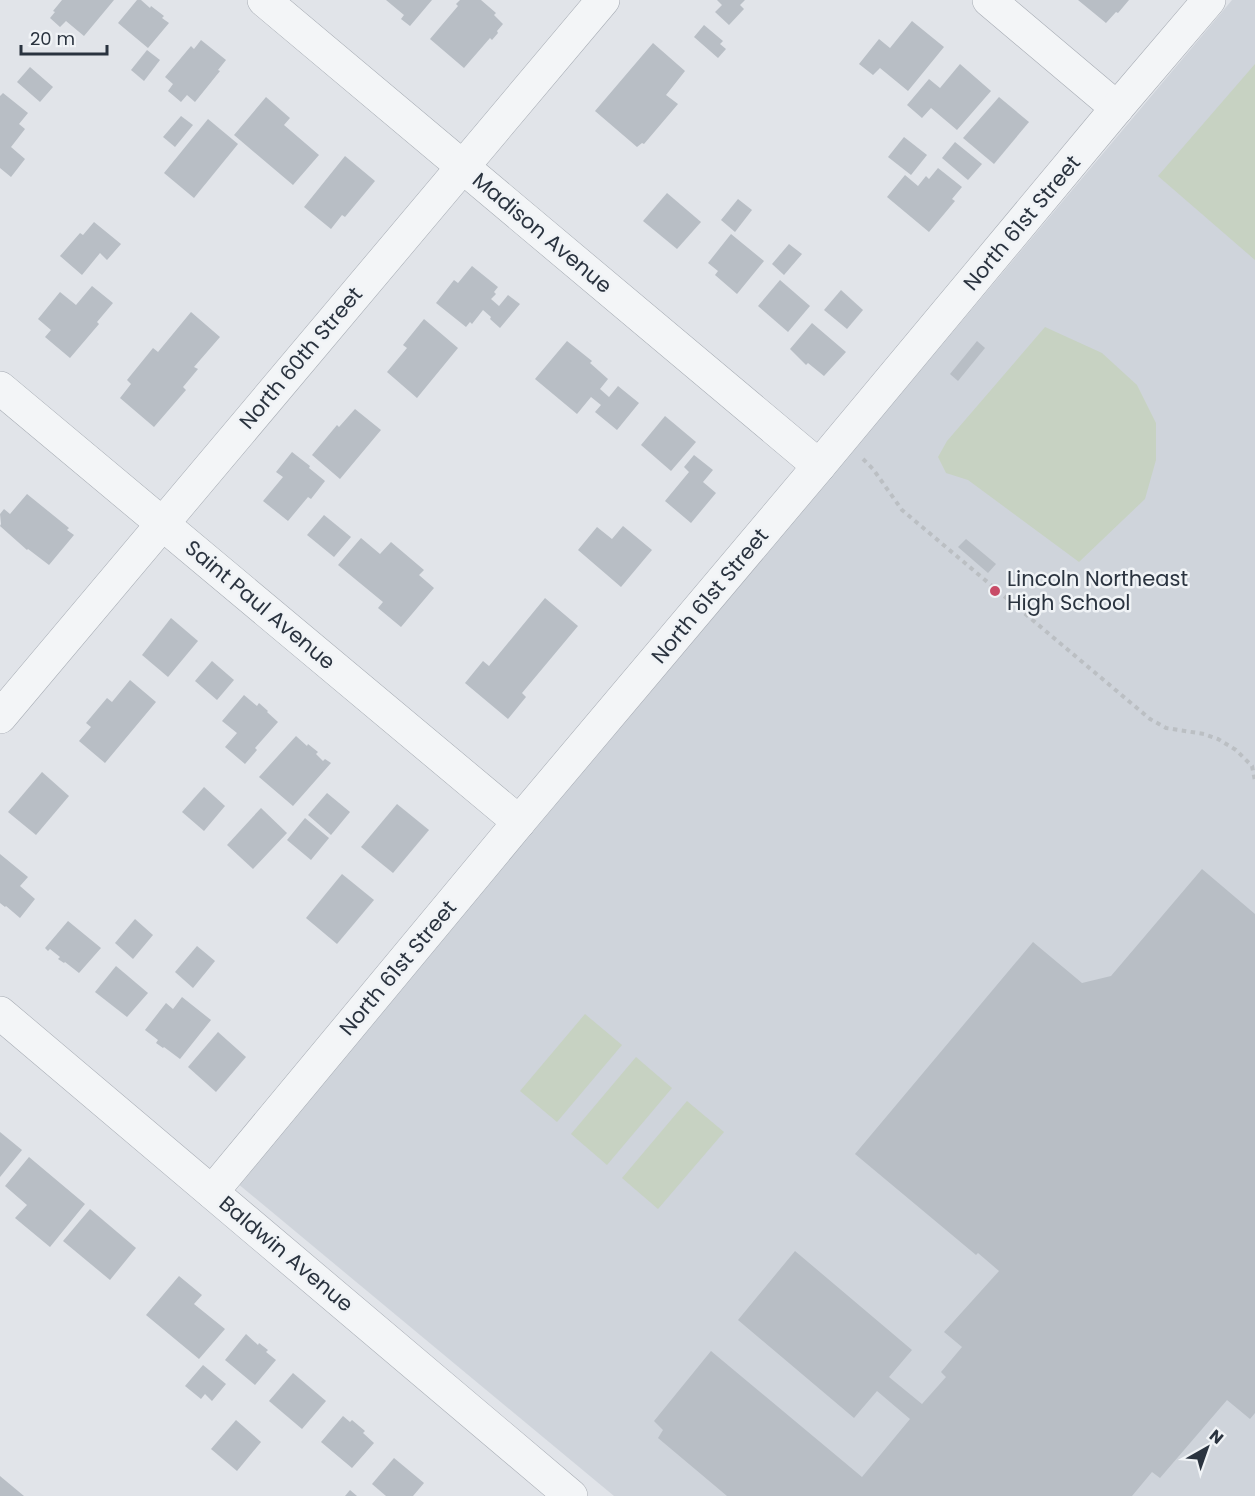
<svg xmlns="http://www.w3.org/2000/svg" width="1255" height="1496" font-family="Poppins,sans-serif">
<style>
.built{fill:#cfd4db}
.green{fill:#c7d2c2}
.building{fill:#b8bec5}
.lines{fill:none;stroke-linecap:round;stroke-linejoin:round}
.minor-casing{stroke:#a6abb3;stroke-width:34}
.path{stroke:#bbbfc3;stroke-width:4;stroke-dasharray:4.5 4.5;stroke-linecap:butt}
.minor{stroke:#f3f5f7;stroke-width:33}
.poi-dot{fill:#c84b67;stroke:#f0f3f6;stroke-width:2}
.labels{text-anchor:middle;stroke-width:5;stroke-linejoin:round;paint-order:stroke}
.street-label{font-size:21px;fill:#2a333f;stroke:#f0f3f6}
.poi-label{font-size:21px;fill:#2a333f;stroke:#f0f3f6;text-anchor:start}
</style>
<rect width="100%" height="100%" fill="#e1e4e9"/>
<polygon class="built" points="1232,0 1255,0 1255,1496 614,1496 237,1183"/>
<g class="green">
<polygon points="1255,64 1255,260 1158,176"/>
<polygon points="1045,327 1102,353 1137,385 1156,423 1156,460 1145,499 1079,562 968,480 946,473 938,457 947,441"/>
<polygon points="585,1014 622,1045 557,1122 520,1091"/>
<polygon points="636,1057 672,1088 607,1165 571,1134"/>
<polygon points="687,1101 724,1132 658,1209 622,1178"/>
</g>
<g class="building">
<polygon points="62,0 114,0 84,36 66,21 60,27 50,18 55,12 53,11"/>
<polygon points="137,0 141,0 150,8 151,6 164,16 162,18 169,23 148,48 118,23"/>
<polygon points="386,0 432,0 410,26 401,19 404,15"/>
<polygon points="460,0 481,0 496,13 494,15 503,24 497,31 498,33 492,40 490,38 464,68 430,39 458,6 456,4"/>
<polygon points="717,0 745,0 740,5 744,9 729,25 715,12 722,5"/>
<polygon points="1078,0 1129,0 1118,13 1116,12 1106,23"/>
<polygon points="912,21 944,47 908,91 880,68 873,75 859,64 879,39 890,48"/>
<polygon points="704,25 723,41 720,44 726,49 718,58 694,37"/>
<polygon points="201,40 226,60 218,70 220,71 195,102 187,95 181,102 168,91 173,84 165,77 191,46 194,49"/>
<polygon points="653,43 685,71 666,95 678,104 644,144 642,143 637,147 595,111"/>
<polygon points="147,50 160,60 144,81 131,70"/>
<polygon points="960,64 991,91 957,130 931,108 922,118 907,105 929,79 940,88"/>
<polygon points="30,67 53,87 40,102 17,82"/>
<polygon points="3,93 28,113 19,124 25,129 11,147 25,159 11,177 0,168 0,96"/>
<polygon points="266,97 290,118 284,125 319,155 293,185 234,135"/>
<polygon points="999,97 1029,122 994,164 963,138"/>
<polygon points="181,116 193,125 175,147 163,137"/>
<polygon points="208,119 238,144 194,198 164,173"/>
<polygon points="904,137 927,155 911,175 888,157"/>
<polygon points="955,142 982,164 968,180 942,158"/>
<polygon points="345,156 375,181 345,217 342,215 331,229 304,207"/>
<polygon points="938,168 962,187 952,199 955,201 929,232 887,197 905,175 918,186 926,176 929,179"/>
<polygon points="667,193 701,222 677,249 643,221"/>
<polygon points="738,199 752,210 735,232 721,220"/>
<polygon points="94,222 121,244 107,260 100,253 82,275 60,256 80,233 83,235"/>
<polygon points="731,234 764,261 737,294 715,275 718,271 708,263"/>
<polygon points="789,244 802,254 784,275 772,264"/>
<polygon points="472,266 498,287 494,292 496,294 491,299 499,306 508,295 520,304 500,328 490,319 491,317 483,310 472,324 470,322 466,327 436,303 454,280 458,283"/>
<polygon points="780,280 810,306 788,332 758,306"/>
<polygon points="92,286 113,303 97,322 99,324 70,358 45,337 51,330 38,319 60,292 76,305"/>
<polygon points="841,290 863,310 847,329 824,310"/>
<polygon points="191,312 220,337 194,367 198,369 183,387 186,390 154,427 120,398 131,384 127,380 153,348 158,352"/>
<polygon points="424,319 458,348 417,398 387,372 407,348 403,345"/>
<polygon points="812,323 846,352 824,376 808,363 806,365 790,349"/>
<polygon points="567,341 592,361 590,363 608,379 600,389 609,397 618,386 639,403 617,430 595,412 601,405 591,397 577,414 535,379"/>
<polygon points="977,341 985,348 958,381 950,374"/>
<polygon points="355,409 381,430 340,479 312,455 337,425 339,427"/>
<polygon points="665,416 696,442 671,471 641,445"/>
<polygon points="292,452 310,466 309,468 325,481 311,499 308,497 288,521 263,501 283,477 276,472"/>
<polygon points="694,455 713,470 703,482 716,493 691,523 665,501 689,472 684,467"/>
<polygon points="27,494 69,528 67,530 74,535 49,565 28,549 27,550 0,526 1,524 0,514 4,509 10,514"/>
<polygon points="324,515 351,537 334,557 307,535"/>
<polygon points="623,526 652,550 621,587 578,550 597,527 612,539"/>
<polygon points="361,538 380,554 391,542 424,570 419,575 434,588 401,627 378,608 383,602 338,565"/>
<polygon points="966,539 996,564 988,573 958,547"/>
<polygon points="545,598 578,626 522,693 526,697 508,719 465,683 483,661 489,666"/>
<polygon points="171,618 198,641 168,677 142,655"/>
<polygon points="212,661 234,680 217,700 195,681"/>
<polygon points="130,680 156,702 105,763 79,741 91,727 86,723 107,698 112,702"/>
<polygon points="244,695 257,706 259,703 268,711 267,712 278,722 255,748 257,750 245,764 225,747 237,733 222,721"/>
<polygon points="296,736 307,746 308,744 318,752 316,754 323,761 325,759 331,763 293,806 259,777"/>
<polygon points="42,772 69,796 36,835 8,812"/>
<polygon points="204,787 225,806 204,831 182,812"/>
<polygon points="327,793 350,812 331,835 308,815"/>
<polygon points="397,804 429,830 393,873 361,847"/>
<polygon points="261,808 287,833 253,869 227,845"/>
<polygon points="305,818 329,838 311,860 287,840"/>
<polygon points="0,854 28,877 20,886 35,899 20,918 6,906 5,907 0,903"/>
<polygon points="1202,869 1255,914 1255,1413 1250,1419 1227,1400 1160,1478 1152,1472 1132,1496 727,1496 658,1438 663,1430 654,1421 711,1351 862,1477 910,1419 877,1391 854,1418 738,1320 795,1251 912,1350 889,1377 922,1404 946,1377 941,1372 962,1347 944,1332 999,1271 978,1253 976,1255 855,1154 1033,942 1082,983 1111,976"/>
<polygon points="342,874 374,900 337,944 306,918"/>
<polygon points="135,919 153,935 133,959 115,943"/>
<polygon points="68,921 101,948 79,973 65,962 64,963 58,959 60,957 50,949 48,951 45,948"/>
<polygon points="197,946 215,961 193,988 175,972"/>
<polygon points="116,966 148,993 127,1017 95,992"/>
<polygon points="182,997 211,1020 180,1059 164,1047 163,1048 156,1043 158,1040 145,1030 166,1003 173,1009"/>
<polygon points="218,1032 246,1057 216,1092 188,1067"/>
<polygon points="0,1132 22,1150 0,1177"/>
<polygon points="29,1157 85,1204 50,1247 15,1218 27,1205 5,1186"/>
<polygon points="90,1209 136,1248 110,1280 63,1241"/>
<polygon points="179,1276 202,1295 194,1304 225,1329 199,1359 146,1315"/>
<polygon points="246,1334 258,1345 259,1343 268,1350 266,1352 276,1360 255,1385 225,1360"/>
<polygon points="203,1365 226,1384 212,1401 205,1394 201,1399 185,1386"/>
<polygon points="293,1373 326,1401 302,1429 269,1401"/>
<polygon points="343,1416 350,1422 352,1420 365,1431 363,1433 374,1443 352,1468 321,1442"/>
<polygon points="236,1420 261,1442 237,1471 211,1449"/>
<polygon points="394,1458 424,1483 413,1496 386,1496 372,1484"/>
<polygon points="0,1476 24,1496 0,1496"/>
<polygon points="350,1490 357,1496 345,1496"/>
</g>
<g class="lines">
<g class="minor-casing">
<g id="minor">
<polyline points="264,0 819,466"/>
<polyline points="989,0 1117,108"/>
<polyline points="0,388 519,822"/>
<polyline points="0,717 603,0"/>
<polyline points="0,1013 571,1496"/>
<polyline points="212,1192 519,822 819,466 1117,108 1209,0"/>
</g>
</g>
<polyline class="path" points="863,459 873,469 902,510 1150,719 1166,728 1204,734 1218,739 1236,750 1252,766 1255,781"/>
<use href="#minor" class="minor"/>
</g>
<circle class="poi-dot" cx="995" cy="591" r="6"/>
<g class="labels">
<g class="street-label">
<text transform="translate(1022 223) rotate(-50)" y="7">North 61st Street</text>
<text transform="translate(542 233) rotate(40)" y="7">Madison Avenue</text>
<text transform="translate(301 358) rotate(-50)" y="7">North 60th Street</text>
<text transform="translate(710 596) rotate(-50)" y="7">North 61st Street</text>
<text transform="translate(260 605) rotate(40)" y="7">Saint Paul Avenue</text>
<text transform="translate(398 968) rotate(-50)" y="7">North 61st Street</text>
<text transform="translate(286 1254) rotate(40)" y="7">Baldwin Avenue</text>
</g>
<g class="poi-label">
<text x="1007" y="586">Lincoln Northeast<tspan x="1007" dy="24">High School</tspan></text>
</g>
</g>
<g transform="translate(1207 1448) rotate(40)" stroke="#f0f3f6" stroke-width="4.5" paint-order="stroke">
<path d="M0-4.5L10 22L0 15L-10 22Z" fill="#2a333f"/>
<text y="-9" font-size="16" font-weight="bold" text-anchor="middle" fill="#2a333f">N</text>
</g>
<path d="M21 45v9h86v-9" fill="none" stroke="#2a333f" stroke-width="3"/>
<text x="30" y="45" font-size="18" fill="#2a333f" stroke="#f0f3f6" stroke-width="4.5" paint-order="stroke">20 m</text>
</svg>
